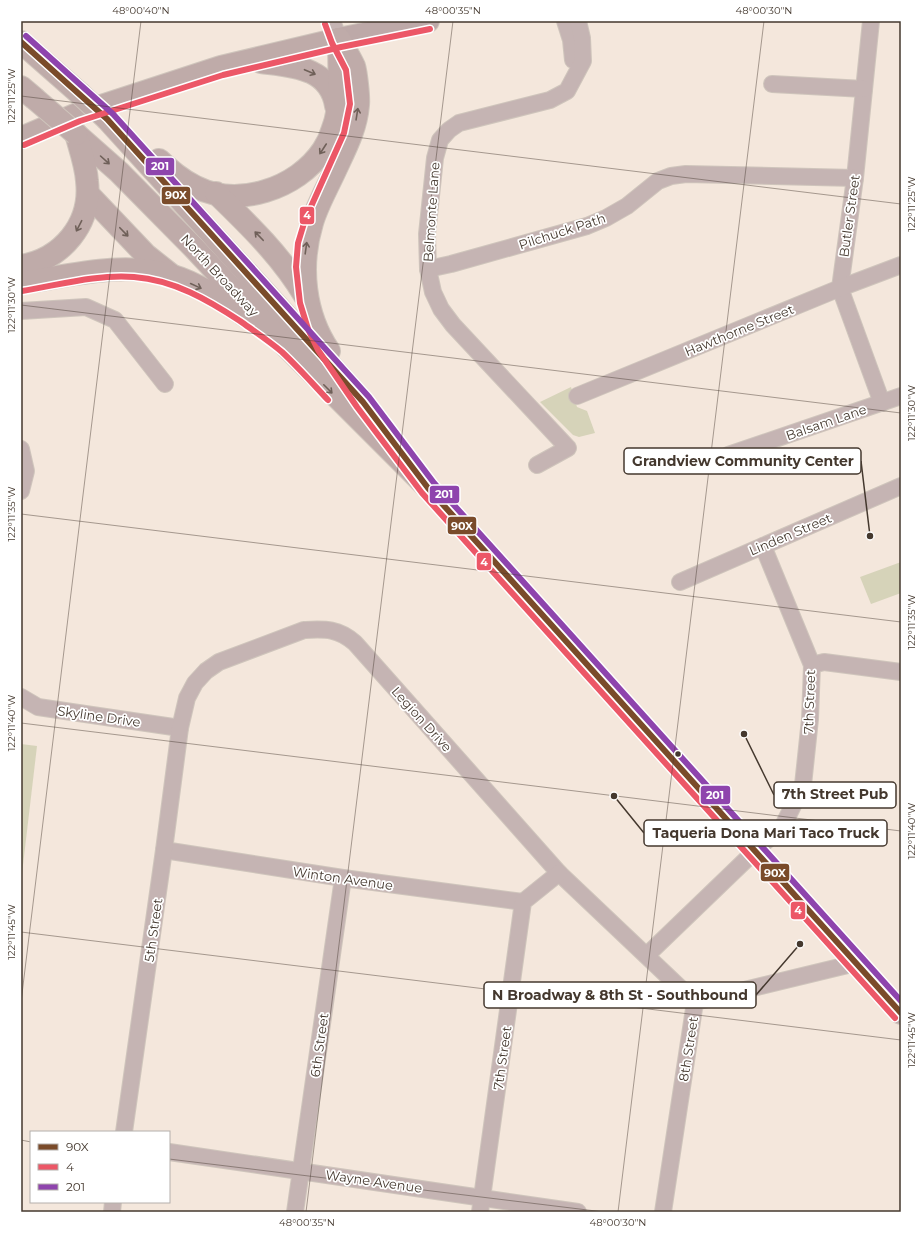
<svg xmlns="http://www.w3.org/2000/svg" width="922" height="1233" font-family="Montserrat,sans-serif">
<style>
.green{fill:#d6d3b9}
.lines{fill:none;stroke-linecap:round;stroke-linejoin:round}
.minor-casing{stroke:#cfc5bc;stroke-width:18}
.secondary-casing{stroke:#cfc5bc;stroke-width:24}
.primary-casing{stroke:#cfc5bc;stroke-width:24}
.minor{stroke:#c5b4b3;stroke-width:16}
.secondary{stroke:#bda9a8;stroke-width:22}
.primary{stroke:#bfaba9;stroke-width:22}
.primary-bridge-casing{stroke:#cfc5bc;stroke-width:24;stroke-linecap:butt}
.primary-bridge{stroke:#bfaba9;stroke-width:22}
.bus-1-casing{stroke:#fff;stroke-width:9}
.bus-2-casing{stroke:#fff;stroke-width:9}
.bus-3-casing{stroke:#fff;stroke-width:9}
.bus-1{stroke:#7a4b2a;stroke-width:6}
.bus-2{stroke:#ec5767;stroke-width:6}
.bus-3{stroke:#8e44ad;stroke-width:6}
.oneway{stroke:#6f6059}
.ticks{fill:none;stroke:#44382e;stroke-width:1;stroke-opacity:0.45}
.bus-dot{fill:#44382e;stroke:#fff;stroke-width:1.5}
.labels{text-anchor:middle;stroke-width:3.5;stroke-linejoin:round;paint-order:stroke}
.street-label{font-size:13px;fill:#44382e;stroke:#fff}
.leader{fill:none;stroke:#44382e;stroke-width:1.5}
.callout-dot{fill:#44382e;stroke:#fff;stroke-width:1.5}
.callout{fill:#fff;stroke:#44382e;stroke-width:1.5}
.callout-label{font-size:14px;text-anchor:middle;font-weight:bold;fill:#44382e}
.line-badge{stroke:#fff;stroke-width:1.5}
.badge-label{font-size:11px;text-anchor:middle;font-weight:bold;fill:#fff}
.neatline{fill:none;stroke:#44382e;stroke-width:1.5}
.ticks-label{font-size:10px;text-anchor:middle;fill:#44382e}
</style>
<rect width="100%" height="100%" fill="#f4e7dc"/>
<g class="green">
<polygon points="571,387 577,407 587,411 595,433 579,437 573,435 540,402"/>
<polygon points="901,562 901,593 871,604 860,577"/>
<polygon points="21,744 37,746 21,882"/>
</g>
<g class="lines">
<g class="minor-casing">
<g id="minor">
<polyline points="332,21 339,39"/>
<polyline points="565,21 571,40 573,60"/>
<polyline points="871,21 855,178 840,288 882,403"/>
<polyline points="772,84 864,89"/>
<polyline points="428,269 451,264 587,226 606,218 627,206 658,181 671,176 686,174 855,178"/>
<polyline points="21,311 86,307 115,320 165,384"/>
<polyline points="577,396 840,288 901,265"/>
<polyline points="21,449 26,471 21,491"/>
<polyline points="728,455 901,396"/>
<polyline points="537,465 568,448 453,325 441,309 433,292 428,269 427,234 435,158 440,140 449,130 459,123 550,100 567,91 583,61 582,38 578,21"/>
<polyline points="680,582 901,486"/>
<polyline points="812,665 824,662 901,672"/>
<polyline points="21,697 38,707 180,728"/>
<polyline points="164,850 343,878 523,902"/>
<polyline points="647,955 755,851 783,826 803,785 810,719 812,665 763,546"/>
<path d="M124,1132L164,850L180,728L187,698L195,683L206,671L219,662L304,630C325,629 338,628 355,643L559,873L695,1002"/>
<polyline points="169,1152 578,1212"/>
<polyline points="112,1212 113,1202"/>
<polyline points="295,1212 343,878"/>
<polyline points="480,1212 523,902 559,873"/>
<polyline points="663,1212 695,1002 856,963"/>
</g>
</g>
<g class="secondary-casing">
<polyline id="secondary" points="339,39 428,21"/>
</g>
<g class="primary-casing">
<g id="primary">
<polyline points="21,42 79,93"/>
<path d="M261,62C292,66 330,67 336,106"/>
<polyline points="21,87 34,98"/>
<polyline points="107,119 298,329 363,402 379,423"/>
<polyline points="76,134 119,172 194,248 281,341 428,488 901,1013"/>
<polyline points="21,138 77,114 221,67 339,39"/>
<path d="M159,160C170,170 181,180 196,187C238,208 297,189 323,150C327,144 331,135 333,128C342,106 339,65 339,40"/>
<path d="M216,193C249,225 282,257 305,296"/>
<polyline points="88,194 146,255 170,274"/>
<path d="M21,266C62,259 92,224 87,181C86,165 80,149 76,134"/>
<path d="M21,283C69,276 122,261 170,275C198,283 224,301 247,317"/>
<path d="M329,351C304,314 299,266 312,223C317,206 326,190 334,173C344,151 356,130 358,105C359,98 356,72 354,66C350,57 344,48 339,39"/>
</g>
</g>
<use href="#minor" class="minor"/>
<use href="#secondary" class="secondary"/>
<use href="#primary" class="primary"/>
<g class="primary-bridge-casing">
<g id="primary-bridge">
<polyline points="79,93 107,119"/>
<polyline points="34,98 76,134"/>
</g>
</g>
<use href="#primary-bridge" class="primary-bridge"/>
<g class="bus-1-casing">
<polyline id="bus-1" points="21,42 107,119 363,402 428,488 901,1013"/>
</g>
<g class="bus-2-casing">
<g id="bus-2">
<polyline points="325,24 332,43 346,70 350,104 344,133 305,220 298,243 296,267 300,303 308,329 318,350 357,407 422,493 895,1018"/>
<polyline points="24,145 80,121 223,75 341,47 430,29"/>
<path d="M22,291C59,285 97,274 134,277C174,280 208,300 240,321C254,331 269,341 282,352C298,367 313,384 328,400"/>
</g>
</g>
<g class="bus-3-casing">
<polyline id="bus-3" points="26,36 113,114 369,397 434,483 901,1001"/>
</g>
<use href="#bus-1" class="bus-1"/>
<use href="#bus-2" class="bus-2"/>
<use href="#bus-3" class="bus-3"/>
</g>
<defs><path id="oneway-shaft" d="M-6 0H5M1.5-3L5.5 0L1.5 3" fill="none" stroke-width="1.6" stroke-linecap="round" stroke-linejoin="round"/></defs>
<g class="oneway">
<use href="#oneway-shaft" transform="translate(310 72) rotate(23)"/>
<use href="#oneway-shaft" transform="translate(357 114) rotate(-81)"/>
<use href="#oneway-shaft" transform="translate(323 149) rotate(123)"/>
<use href="#oneway-shaft" transform="translate(105 160) rotate(42)"/>
<use href="#oneway-shaft" transform="translate(79 226) rotate(117)"/>
<use href="#oneway-shaft" transform="translate(124 232) rotate(46)"/>
<use href="#oneway-shaft" transform="translate(259 236) rotate(-134)"/>
<use href="#oneway-shaft" transform="translate(306 248) rotate(-82)"/>
<use href="#oneway-shaft" transform="translate(196 286) rotate(25)"/>
<use href="#oneway-shaft" transform="translate(328 389) rotate(45)"/>
</g>
<path class="ticks" d="M21,96L901,204M21,305L901,413M21,514L901,622M21,723L901,831M21,932L901,1040M21,1002L141,21M21,1140L31,1142M169,1159L604,1212M306,1212L453,21M618,1212L764,21"/>
<circle class="bus-dot" cx="678" cy="754" r="3.5"/>
<g class="labels">
<g class="street-label">
<text transform="translate(431 212) rotate(-86)" y="5">Belmonte Lane</text>
<text transform="translate(849 216) rotate(-82)" y="5">Butler Street</text>
<text transform="translate(562 231) rotate(-18)" y="5">Pilchuck Path</text>
<text transform="translate(220 275) rotate(47)" y="5">North Broadway</text>
<text transform="translate(739 330) rotate(-22)" y="5">Hawthorne Street</text>
<text transform="translate(826 422) rotate(-19)" y="5">Balsam Lane</text>
<text transform="translate(790 534) rotate(-23)" y="5">Linden Street</text>
<text transform="translate(809 702) rotate(-88)" y="5">7th Street</text>
<text transform="translate(99 716) rotate(8)" y="5">Skyline Drive</text>
<text transform="translate(422 719) rotate(48)" y="5">Legion Drive</text>
<text transform="translate(343 878) rotate(8)" y="5">Winton Avenue</text>
<text transform="translate(153 930) rotate(-82)" y="5">5th Street</text>
<text transform="translate(319 1045) rotate(-82)" y="5">6th Street</text>
<text transform="translate(688 1049) rotate(-81)" y="5">8th Street</text>
<text transform="translate(502 1058) rotate(-82)" y="5">7th Street</text>
<text transform="translate(374 1181) rotate(8)" y="5">Wayne Avenue</text>
</g>
</g>
<path class="leader" d="M870 536L861 461M744 734L774 795M614 796L644 833M800 944L756 995"/>
<g class="callout-dot">
<circle cx="870" cy="536" r="4"/>
<circle cx="744" cy="734" r="4"/>
<circle cx="614" cy="796" r="4"/>
<circle cx="800" cy="944" r="4"/>
</g>
<g class="callout">
<rect x="624" y="448" width="237" height="26" rx="4"/>
<rect x="774" y="782" width="122" height="26" rx="4"/>
<rect x="644" y="820" width="243" height="26" rx="4"/>
<rect x="484" y="982" width="272" height="26" rx="4"/>
</g>
<g class="callout-label">
<text x="743" y="466">Grandview Community Center</text>
<text x="835" y="799">7th Street Pub</text>
<text x="766" y="838">Taqueria Dona Mari Taco Truck</text>
<text x="620" y="1000">N Broadway &amp; 8th St - Southbound</text>
</g>
<g class="line-badge">
<rect x="145" y="157" width="30" height="19" rx="4" fill="#8e44ad"/>
<rect x="161" y="186" width="30" height="19" rx="4" fill="#7a4b2a"/>
<rect x="299" y="206" width="16" height="19" rx="4" fill="#ec5767"/>
<rect x="429" y="485" width="31" height="19" rx="4" fill="#8e44ad"/>
<rect x="447" y="516" width="30" height="19" rx="4" fill="#7a4b2a"/>
<rect x="476" y="552" width="16" height="19" rx="4" fill="#ec5767"/>
<rect x="700" y="785" width="31" height="20" rx="4" fill="#8e44ad"/>
<rect x="760" y="863" width="30" height="19" rx="4" fill="#7a4b2a"/>
<rect x="790" y="901" width="16" height="19" rx="4" fill="#ec5767"/>
</g>
<g class="badge-label">
<text x="160" y="170">201</text>
<text x="176" y="199">90X</text>
<text x="307" y="219">4</text>
<text x="444" y="498">201</text>
<text x="462" y="530">90X</text>
<text x="484" y="566">4</text>
<text x="715" y="799">201</text>
<text x="775" y="877">90X</text>
<text x="798" y="914">4</text>
</g>
<rect width="922" height="1233" fill="none" stroke="#ffffff" stroke-width="44"/>
<rect x="30" y="1131" width="140" height="72" fill="#ffffff" stroke="#b4afab"/>
<rect x="38" y="1144" width="20" height="6" fill="#7a4b2a" stroke="#b4afab"/>
<text x="66" y="1151" font-size="12" fill="#44382e">90X</text>
<rect x="38" y="1164" width="20" height="6" fill="#ec5767" stroke="#b4afab"/>
<text x="66" y="1171" font-size="12" fill="#44382e">4</text>
<rect x="38" y="1184" width="20" height="6" fill="#8e44ad" stroke="#b4afab"/>
<text x="66" y="1191" font-size="12" fill="#44382e">201</text>
<rect x="22" y="22" width="878" height="1189" class="neatline"/>
<g class="ticks-label">
<text x="141" y="14">48°00'40"N</text>
<text x="453" y="14">48°00'35"N</text>
<text x="764" y="14">48°00'30"N</text>
<text transform="translate(11 96) rotate(-90)" y="4">122°11'25"W</text>
<text transform="translate(911 204) rotate(-90)" y="4">122°11'25"W</text>
<text transform="translate(11 305) rotate(-90)" y="4">122°11'30"W</text>
<text transform="translate(911 413) rotate(-90)" y="4">122°11'30"W</text>
<text transform="translate(11 514) rotate(-90)" y="4">122°11'35"W</text>
<text transform="translate(911 622) rotate(-90)" y="4">122°11'35"W</text>
<text transform="translate(11 723) rotate(-90)" y="4">122°11'40"W</text>
<text transform="translate(911 831) rotate(-90)" y="4">122°11'40"W</text>
<text transform="translate(11 932) rotate(-90)" y="4">122°11'45"W</text>
<text transform="translate(911 1040) rotate(-90)" y="4">122°11'45"W</text>
<text x="307" y="1226">48°00'35"N</text>
<text x="618" y="1226">48°00'30"N</text>
</g>
</svg>
